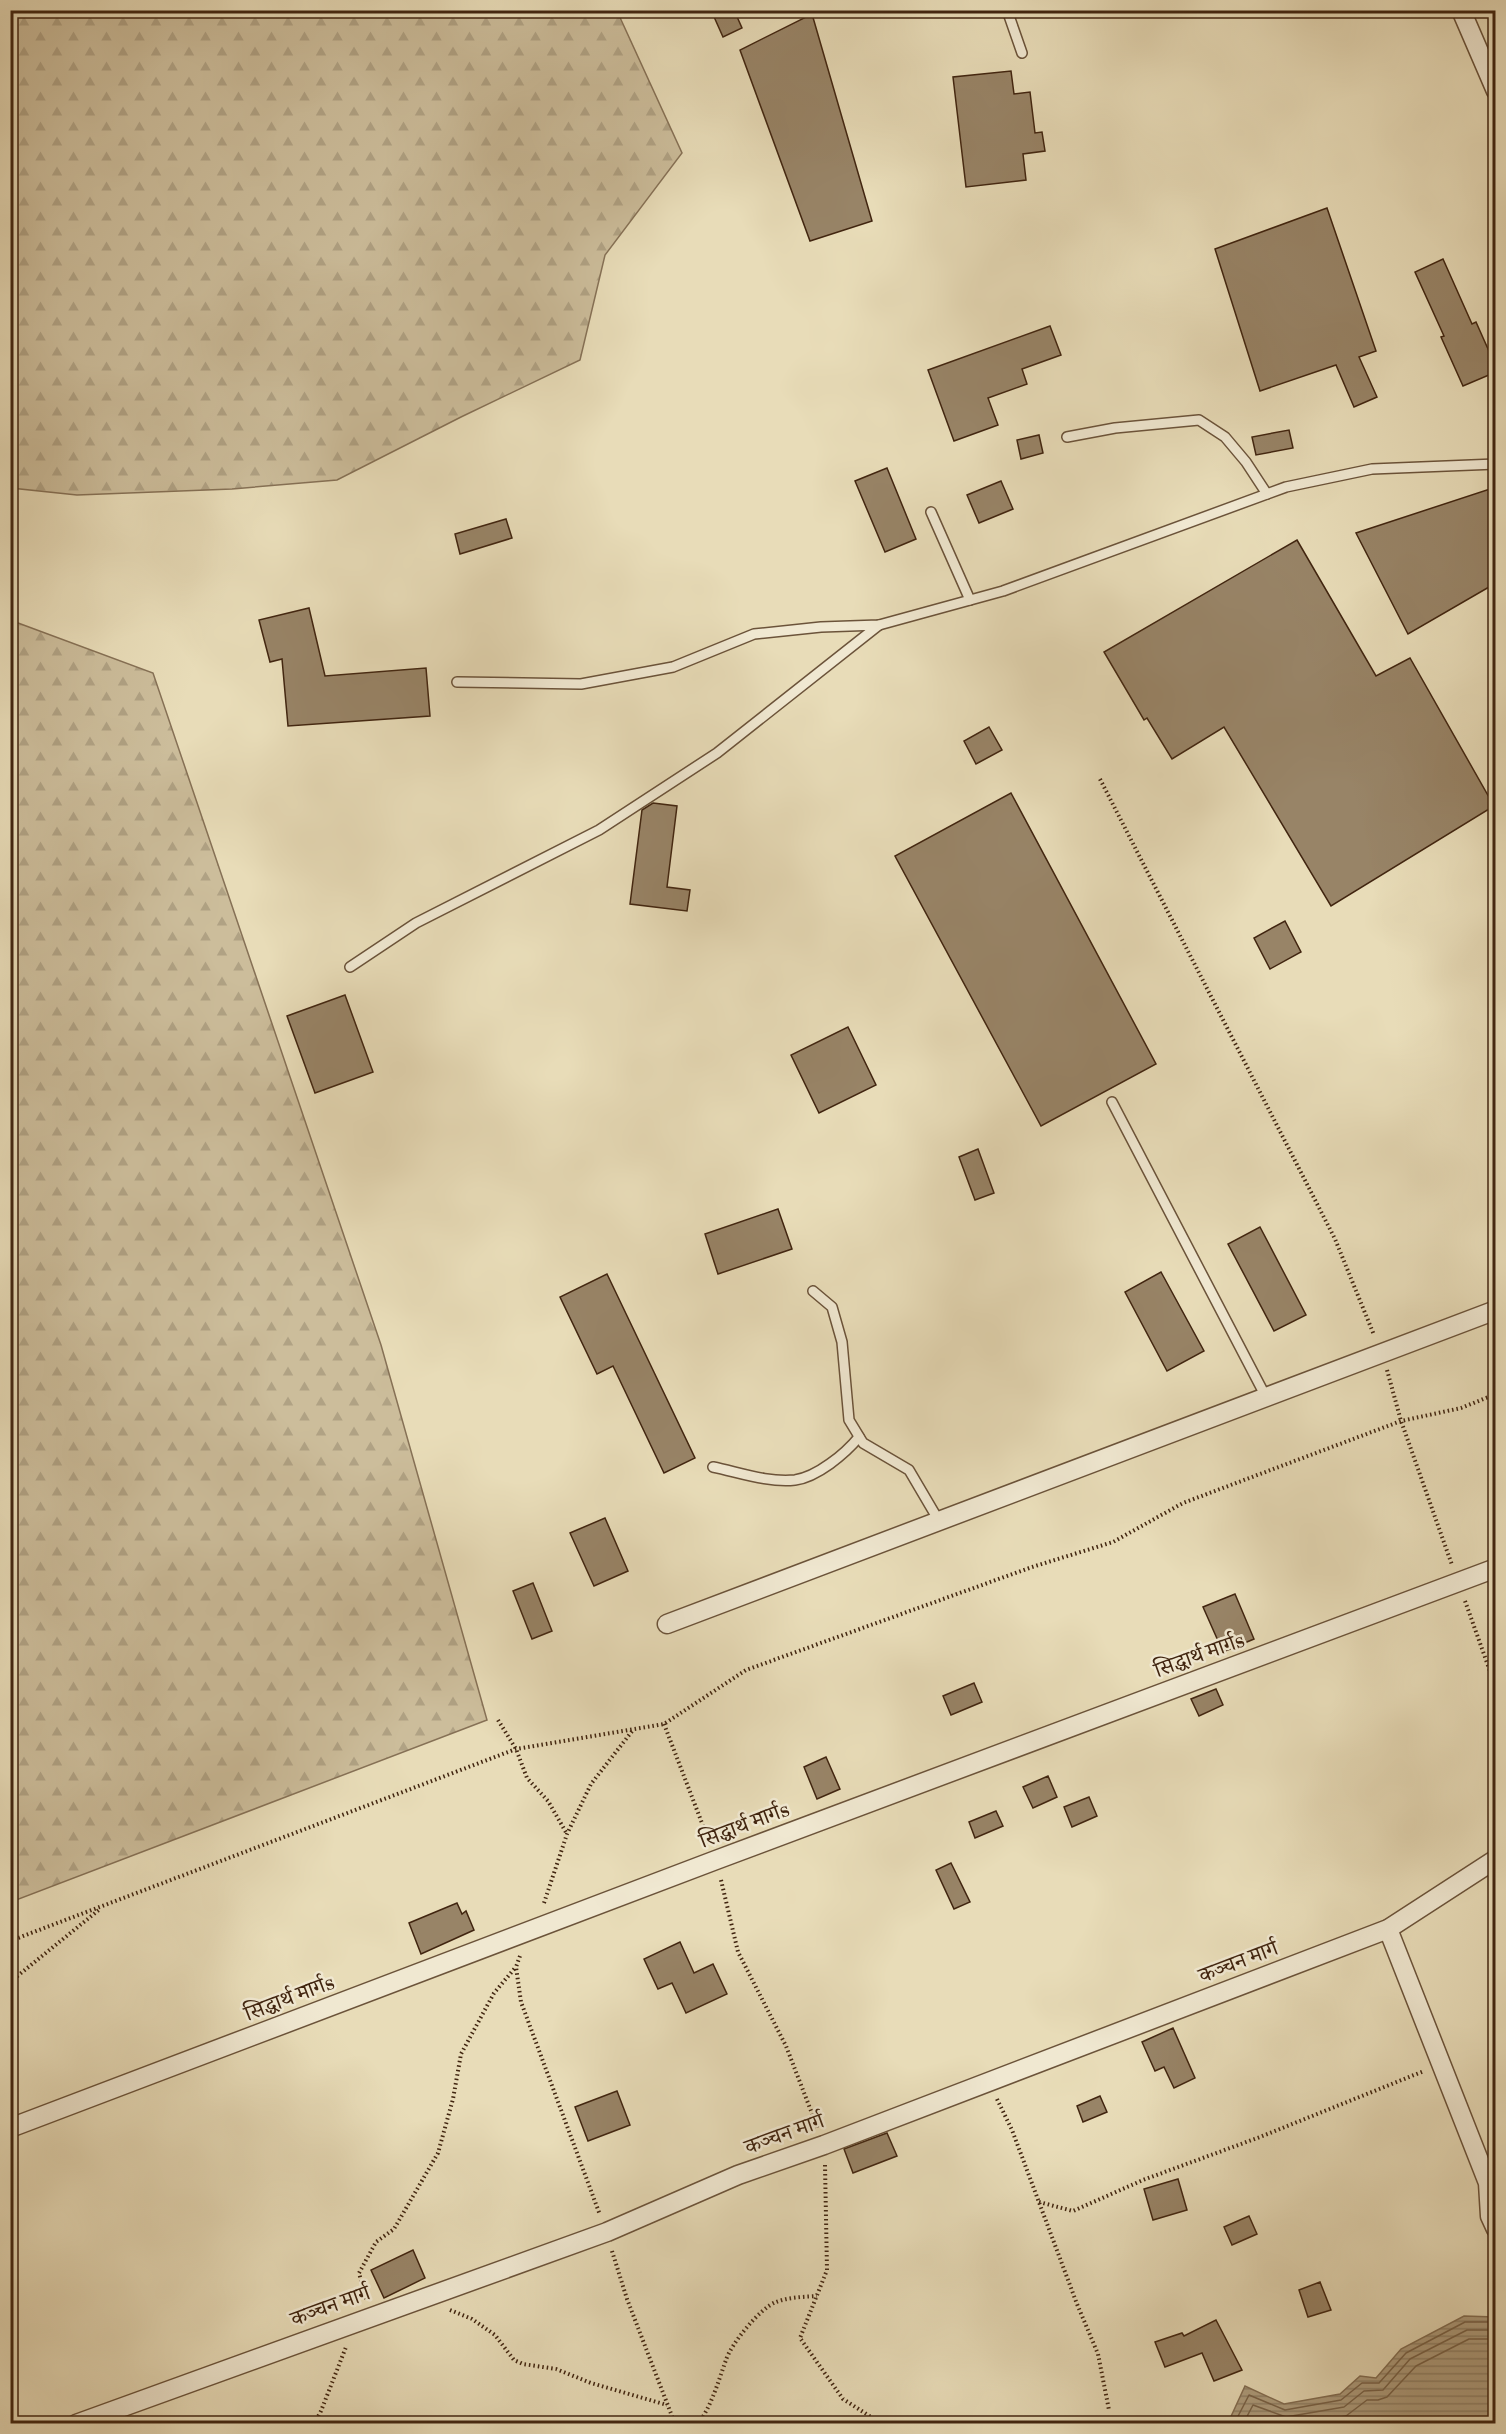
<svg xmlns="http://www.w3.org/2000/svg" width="1506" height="2434" font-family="'Libre Bodoni','Noto Serif Devanagari',serif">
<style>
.forest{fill:url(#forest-firs);stroke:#867156;stroke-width:1.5}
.water{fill:url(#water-rules);stroke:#836e53;stroke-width:1.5}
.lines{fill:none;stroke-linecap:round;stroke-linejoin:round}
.shore{stroke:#786248;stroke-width:1.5}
.building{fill:#988467;stroke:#412510;stroke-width:1.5}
.lane-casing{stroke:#6b533a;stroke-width:12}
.street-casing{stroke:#6b533a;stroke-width:21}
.path{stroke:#412510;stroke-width:4;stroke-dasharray:1.5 3;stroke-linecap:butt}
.lane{stroke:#f0e8d1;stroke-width:9}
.street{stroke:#f0e8d1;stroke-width:18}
.labels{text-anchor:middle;stroke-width:5;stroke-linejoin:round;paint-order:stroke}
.street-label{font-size:22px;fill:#412510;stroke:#f0e8d1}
</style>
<defs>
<pattern id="forest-firs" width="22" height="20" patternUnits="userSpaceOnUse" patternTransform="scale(1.5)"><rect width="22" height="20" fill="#ccbd9b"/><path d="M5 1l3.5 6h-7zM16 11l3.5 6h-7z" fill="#b0a284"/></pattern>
<pattern id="water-rules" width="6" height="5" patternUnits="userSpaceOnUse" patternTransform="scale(1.5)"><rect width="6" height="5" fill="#af9e7f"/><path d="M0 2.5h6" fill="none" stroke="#908167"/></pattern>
</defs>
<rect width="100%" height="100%" fill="#e8dcb8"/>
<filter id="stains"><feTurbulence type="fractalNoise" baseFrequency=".00333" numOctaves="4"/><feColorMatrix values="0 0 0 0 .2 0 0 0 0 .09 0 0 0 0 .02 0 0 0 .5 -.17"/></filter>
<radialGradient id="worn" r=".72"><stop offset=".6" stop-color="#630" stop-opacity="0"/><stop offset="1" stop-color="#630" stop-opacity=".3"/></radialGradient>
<g class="forest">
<polygon points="16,11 617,11 682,153 605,255 580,360 461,417 337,480 232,489 77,495 11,488 10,22"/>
<polygon points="10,620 153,673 381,1345 487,1720 11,1902"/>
</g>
<polygon class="water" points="1464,2316 1495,2317 1496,2418 1492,2423 1228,2423 1245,2386 1284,2404 1340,2394 1360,2376 1376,2378 1401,2349"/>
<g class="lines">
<g class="shore">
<polyline points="1234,2424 1249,2395 1285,2410 1341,2400 1362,2383 1379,2383 1406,2353 1465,2322 1496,2322"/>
<polyline points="1243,2424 1253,2405 1286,2417 1344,2407 1364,2391 1383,2390 1410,2359 1467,2330 1496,2330"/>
<polyline points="1302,2424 1346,2416 1367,2400 1378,2400 1387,2397 1416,2366 1469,2339 1496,2339"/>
</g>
</g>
<g class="building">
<polygon points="711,10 734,10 742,28 723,37"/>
<polygon points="812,14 872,221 810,241 740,50"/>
<polygon points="1011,71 1014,94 1030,92 1035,133 1042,132 1045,151 1023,154 1026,180 966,187 953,77"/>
<polygon points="1327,208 1376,351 1359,357 1377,397 1354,407 1336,365 1260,391 1215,249"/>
<polygon points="1443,259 1472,324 1476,322 1496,367 1496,372 1463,386 1441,337 1444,336 1415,272"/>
<polygon points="1050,326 1061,355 1022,369 1027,384 988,398 998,425 954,441 928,370"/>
<polygon points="1289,430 1293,448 1256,455 1252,437"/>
<polygon points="1039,435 1043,453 1021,459 1017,440"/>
<polygon points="887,468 916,539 885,552 855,481"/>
<polygon points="1001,481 1013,509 979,523 967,495"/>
<polygon points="1496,487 1496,583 1408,634 1356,533"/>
<polygon points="506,519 512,538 460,554 455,534"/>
<polygon points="1297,540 1376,676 1410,658 1494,806 1331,906 1224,727 1172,759 1147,718 1144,720 1104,652"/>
<polygon points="309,608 325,676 426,668 430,716 288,726 282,659 270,662 259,620"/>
<polygon points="989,727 1002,750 976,764 964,741"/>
<polygon points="1011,793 1156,1064 1041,1126 895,856"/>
<polygon points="653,803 677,806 667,887 690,890 687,911 630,904 642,810"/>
<polygon points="1285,921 1301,952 1270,969 1254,938"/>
<polygon points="345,995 373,1072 315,1093 287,1016"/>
<polygon points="848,1027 876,1085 819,1113 791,1055"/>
<polygon points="978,1149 994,1193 975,1200 959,1157"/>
<polygon points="778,1209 792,1249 718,1274 705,1234"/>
<polygon points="1260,1227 1306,1315 1274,1331 1228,1244"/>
<polygon points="1161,1272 1204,1351 1167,1371 1125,1292"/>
<polygon points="607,1274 695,1458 664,1473 613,1366 597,1374 560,1297"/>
<polygon points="605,1518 628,1571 594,1586 570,1533"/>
<polygon points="533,1583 552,1631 532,1639 513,1591"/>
<polygon points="1235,1594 1254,1639 1223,1652 1203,1607"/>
<polygon points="974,1683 982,1702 951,1715 943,1696"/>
<polygon points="1216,1689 1223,1705 1199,1716 1191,1699"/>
<polygon points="826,1757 840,1789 817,1799 804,1767"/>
<polygon points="1048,1776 1057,1797 1033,1808 1023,1787"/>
<polygon points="1089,1797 1097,1816 1072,1827 1064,1807"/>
<polygon points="996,1811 1003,1826 975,1838 969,1822"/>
<polygon points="951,1863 970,1902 954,1909 936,1870"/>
<polygon points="457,1903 462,1914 466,1911 474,1930 421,1954 409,1923"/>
<polygon points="680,1942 694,1973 713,1964 727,1994 686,2013 672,1983 658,1989 644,1959"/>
<polygon points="1173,2028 1195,2078 1174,2088 1164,2067 1155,2071 1142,2042"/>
<polygon points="617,2091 630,2125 588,2141 575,2107"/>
<polygon points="1100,2096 1107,2112 1083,2122 1077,2106"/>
<polygon points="887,2133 897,2156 853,2173 844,2149"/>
<polygon points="1178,2179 1187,2210 1153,2220 1144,2189"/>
<polygon points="1249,2216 1257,2234 1232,2245 1224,2227"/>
<polygon points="413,2250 425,2278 384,2298 371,2270"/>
<polygon points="1320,2282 1331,2310 1308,2317 1299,2290"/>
<polygon points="1216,2320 1242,2370 1214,2381 1202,2353 1165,2367 1155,2342 1182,2333 1184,2336"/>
</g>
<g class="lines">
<g class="lane-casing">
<g id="lane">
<polyline points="1007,10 1022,53"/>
<polyline points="1067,437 1115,428 1199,420 1225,437 1246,462 1267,494"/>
<polyline points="931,512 970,600"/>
<polyline points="457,682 581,684 673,667 754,634 821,627 879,625 1003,591 1286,487 1372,469 1496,464"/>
<polyline points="350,967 416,923 599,830 717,753 879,625"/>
<polyline points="1112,1102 1266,1397"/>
<polyline points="813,1291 832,1307 842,1342 849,1420 863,1443 909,1470 939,1521"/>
<path d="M713,1467C738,1472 768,1483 795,1480C817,1477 845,1454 859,1437"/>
</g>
</g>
<g class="street-casing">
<g id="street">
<polyline points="1461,10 1496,91"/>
<polyline points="667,1624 1496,1310"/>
<polyline points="1388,1929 1488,2183 1490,2216 1496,2229"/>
<polyline points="10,2128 716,1860 1496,1568"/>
<polyline points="76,2424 607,2232 738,2175 824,2145 1388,1929 1496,1859"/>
</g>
</g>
<g class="path">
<polyline points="1100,779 1335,1239 1374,1335"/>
<polyline points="1387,1370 1401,1421 1452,1565"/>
<polyline points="1465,1601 1496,1688"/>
<polyline points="498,1720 516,1749 527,1778 548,1801 567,1834"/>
<polyline points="664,1724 710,1844"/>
<polyline points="721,1880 738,1952 786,2046 818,2129"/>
<polyline points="544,1903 567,1834 591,1784 633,1730"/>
<polyline points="10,1941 516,1749 664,1724 746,1670 1032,1567 1113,1542 1183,1503 1401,1421 1461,1408 1496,1394"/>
<polyline points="520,1956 516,1967 521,2002 600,2215"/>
<polyline points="10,1982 100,1909"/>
<polyline points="997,2099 1012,2130 1077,2304 1098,2354 1109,2410"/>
<polyline points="825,2165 827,2270 800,2338 843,2399 882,2424"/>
<polyline points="1039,2202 1073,2211 1143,2180 1260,2137 1424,2071"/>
<polyline points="612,2251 627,2299 675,2424"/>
<polyline points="366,2299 359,2273 376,2242 394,2229 438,2153 453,2099 461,2054 494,1993 515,1968"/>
<polyline points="450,2310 472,2319 495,2335 514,2360 523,2364 556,2369 591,2383 667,2405"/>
<polyline points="314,2424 321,2411 346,2347"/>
<path d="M698,2424C712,2405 718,2382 726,2360C731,2344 760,2308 776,2302C789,2297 803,2297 817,2296"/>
</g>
<use href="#lane" class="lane"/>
<use href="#street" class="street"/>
</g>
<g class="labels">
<g class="street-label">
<text transform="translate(1199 1654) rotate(-20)" y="8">सिद्धार्थ मार्गs</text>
<text transform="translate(744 1824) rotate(-21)" y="8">सिद्धार्थ मार्गs</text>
<text transform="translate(1238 1961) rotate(-21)" y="8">कञ्चन मार्ग</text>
<text transform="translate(289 1997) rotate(-21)" y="8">सिद्धार्थ मार्गs</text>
<text transform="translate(784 2133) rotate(-20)" y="8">कञ्चन मार्ग</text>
<text transform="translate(330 2305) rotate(-20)" y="8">कञ्चन मार्ग</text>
</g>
</g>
<rect width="1506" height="2434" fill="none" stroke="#e8dcb8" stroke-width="36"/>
<rect x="12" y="12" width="1482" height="2410" fill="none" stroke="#412510" stroke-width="3"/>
<rect x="18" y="18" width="1470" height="2398" fill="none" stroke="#412510" stroke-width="1.5"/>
<rect width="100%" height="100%" filter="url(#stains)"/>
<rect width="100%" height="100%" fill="url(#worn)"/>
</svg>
